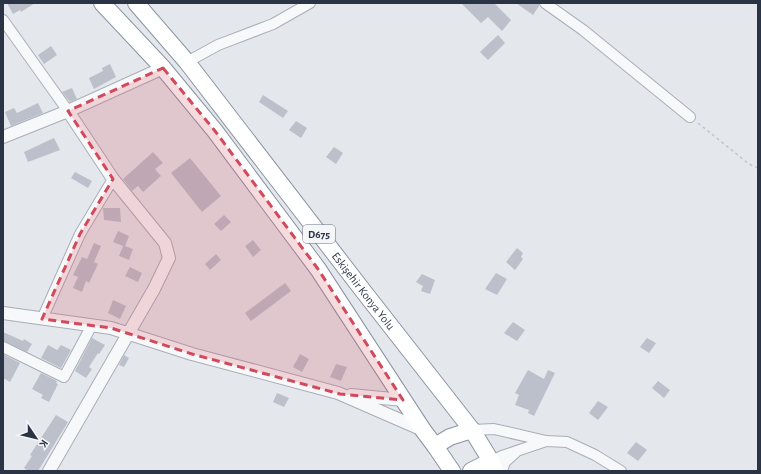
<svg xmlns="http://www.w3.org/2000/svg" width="761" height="474" viewBox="0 0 761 474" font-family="'Alegreya Sans',sans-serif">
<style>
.building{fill:#bbc0ca}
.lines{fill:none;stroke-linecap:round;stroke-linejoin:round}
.minor-casing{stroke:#a9aeb7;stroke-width:12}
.tertiary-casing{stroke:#a9aeb7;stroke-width:14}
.trunk-casing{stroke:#8b94a3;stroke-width:18}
.path{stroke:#c2c5cb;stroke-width:1.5;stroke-dasharray:3 3;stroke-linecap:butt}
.minor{stroke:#f7f8fa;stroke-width:10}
.tertiary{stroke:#f7f8fa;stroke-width:12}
.trunk{stroke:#fff;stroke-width:16}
.marked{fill:#d1495b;fill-opacity:0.2;stroke:#d1495b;stroke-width:3;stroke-dasharray:8 5;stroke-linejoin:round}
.labels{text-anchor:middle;stroke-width:3;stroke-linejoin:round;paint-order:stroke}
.shield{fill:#f4f6f9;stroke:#676e7b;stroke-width:1}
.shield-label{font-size:11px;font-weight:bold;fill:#2b3445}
.street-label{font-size:12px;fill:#2b3445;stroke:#f4f6f9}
</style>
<rect width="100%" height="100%" fill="#e4e7ec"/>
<path class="building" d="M7,3H35L21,12L20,10L13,14Z
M461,3H494L511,20L502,31L488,17L481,23Z
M516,3H539V6L533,15Z
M498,35L505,43L488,60L480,52Z
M51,46L57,55L44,64L38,55Z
M110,64L116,77L94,89L89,78L103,71L102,68Z
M72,88L77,99L70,102L62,92Z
M263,95L288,111L283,118L259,102Z
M38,103L43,113L11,126L5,112L14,108L17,113Z
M296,121L307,128L301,138L289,130Z
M54,138L60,150L28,162L24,152Z
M334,147L343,153L336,164L326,157Z
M153,152L163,163L155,169L161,176L143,192L138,186L132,191L123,179Z
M190,158L221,196L202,212L171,173Z
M75,172L92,181L88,188L71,178Z
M103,208H120L121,222L104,220Z
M224,215L231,222L221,231L214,224Z
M118,231L129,236L125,246L133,249L129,260L119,256L123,246L113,242Z
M253,240L261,250L253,257L245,246Z
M94,243L101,246L94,262L98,264L89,283L86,281L82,292L73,288L78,277L73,275L82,257L87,259Z
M517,248L523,253L521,257L523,259L515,270L506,262Z
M216,254L221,260L210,270L205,264Z
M130,267L142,273L138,282L125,276Z
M496,273L507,279L497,295L485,289Z
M422,274L435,280L430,294L421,291L423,286L416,282Z
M285,283L291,291L251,321L245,313Z
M113,300L126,306L120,319L108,313Z
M513,322L525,330L517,341L504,333Z
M3,332L23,341L24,339L32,344L27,352L3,341Z
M92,338L105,345L99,354L98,353L89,367L92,369L86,378L75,371Z
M647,338L656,343L649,353L640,347Z
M48,345L57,350L61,345L71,350L61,368L41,358Z
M3,354L20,363L10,382L3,378Z
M300,354L309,359L302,372L293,367Z
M124,355L129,358L124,367L119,365Z
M336,364L347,367L341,381L330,377Z
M528,370L544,379L548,370L555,373L534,416L528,413L529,410L515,405L519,395L515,393Z
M41,373L57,381L56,383L58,384L49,402L41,398L43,395L32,389Z
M658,381L670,390L664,398L652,388Z
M277,393L289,398L284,407L273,402Z
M598,401L608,407L598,420L589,413Z
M56,415L68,422L38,471H28L24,468L32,456L30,455Z
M636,442L647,450L638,461L627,453Z"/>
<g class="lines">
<g class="minor-casing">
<path id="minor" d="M545,3L583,30L690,117
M3,20L68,111
M187,62L218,45L273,24L310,3
M42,319L80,234L113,179
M3,347L64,377L92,325
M472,430L494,429L546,441L567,442L595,455L621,471
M491,461L502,456L546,441
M502,471L505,462L516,452"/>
</g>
<g class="tertiary-casing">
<path id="tertiary" d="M3,137L68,111L163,68
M3,313L111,328L192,354L338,393L423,430
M351,395L403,400
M49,471L154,289L169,258L165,243L113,179L68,111"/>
</g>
<g class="trunk-casing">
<g id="trunk">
<path d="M102,3L163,68L215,131L318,269L423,430L435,446L452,471"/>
<path id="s1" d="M136,3L187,62L364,292L472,430L491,461L495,471"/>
<path d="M435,446L450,437L472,430"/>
<path d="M471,471L491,461"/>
</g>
</g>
<path class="path" d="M698,123L749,164L758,168"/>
<use href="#minor" class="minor"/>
<use href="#tertiary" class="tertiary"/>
<use href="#trunk" class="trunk"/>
</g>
<path class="marked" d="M163,68L215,131L318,269L403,400L340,394L192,354L111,328L42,319L80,234L113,179L68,111Z"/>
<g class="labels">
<rect class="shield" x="303" y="225" width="32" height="18" rx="3"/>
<g class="shield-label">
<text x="319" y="238">D675</text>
</g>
<g class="street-label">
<text dy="4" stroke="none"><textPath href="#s1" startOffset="367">Eskişehir Konya Yolu</textPath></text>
</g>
</g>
<rect width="761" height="474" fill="none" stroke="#2b3445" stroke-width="8"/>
<g transform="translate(36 438) rotate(125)" stroke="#f4f6f9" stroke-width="3" paint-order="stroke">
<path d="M0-3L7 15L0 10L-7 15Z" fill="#2b3445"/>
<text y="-6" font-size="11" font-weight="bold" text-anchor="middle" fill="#2b3445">K</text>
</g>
</svg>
